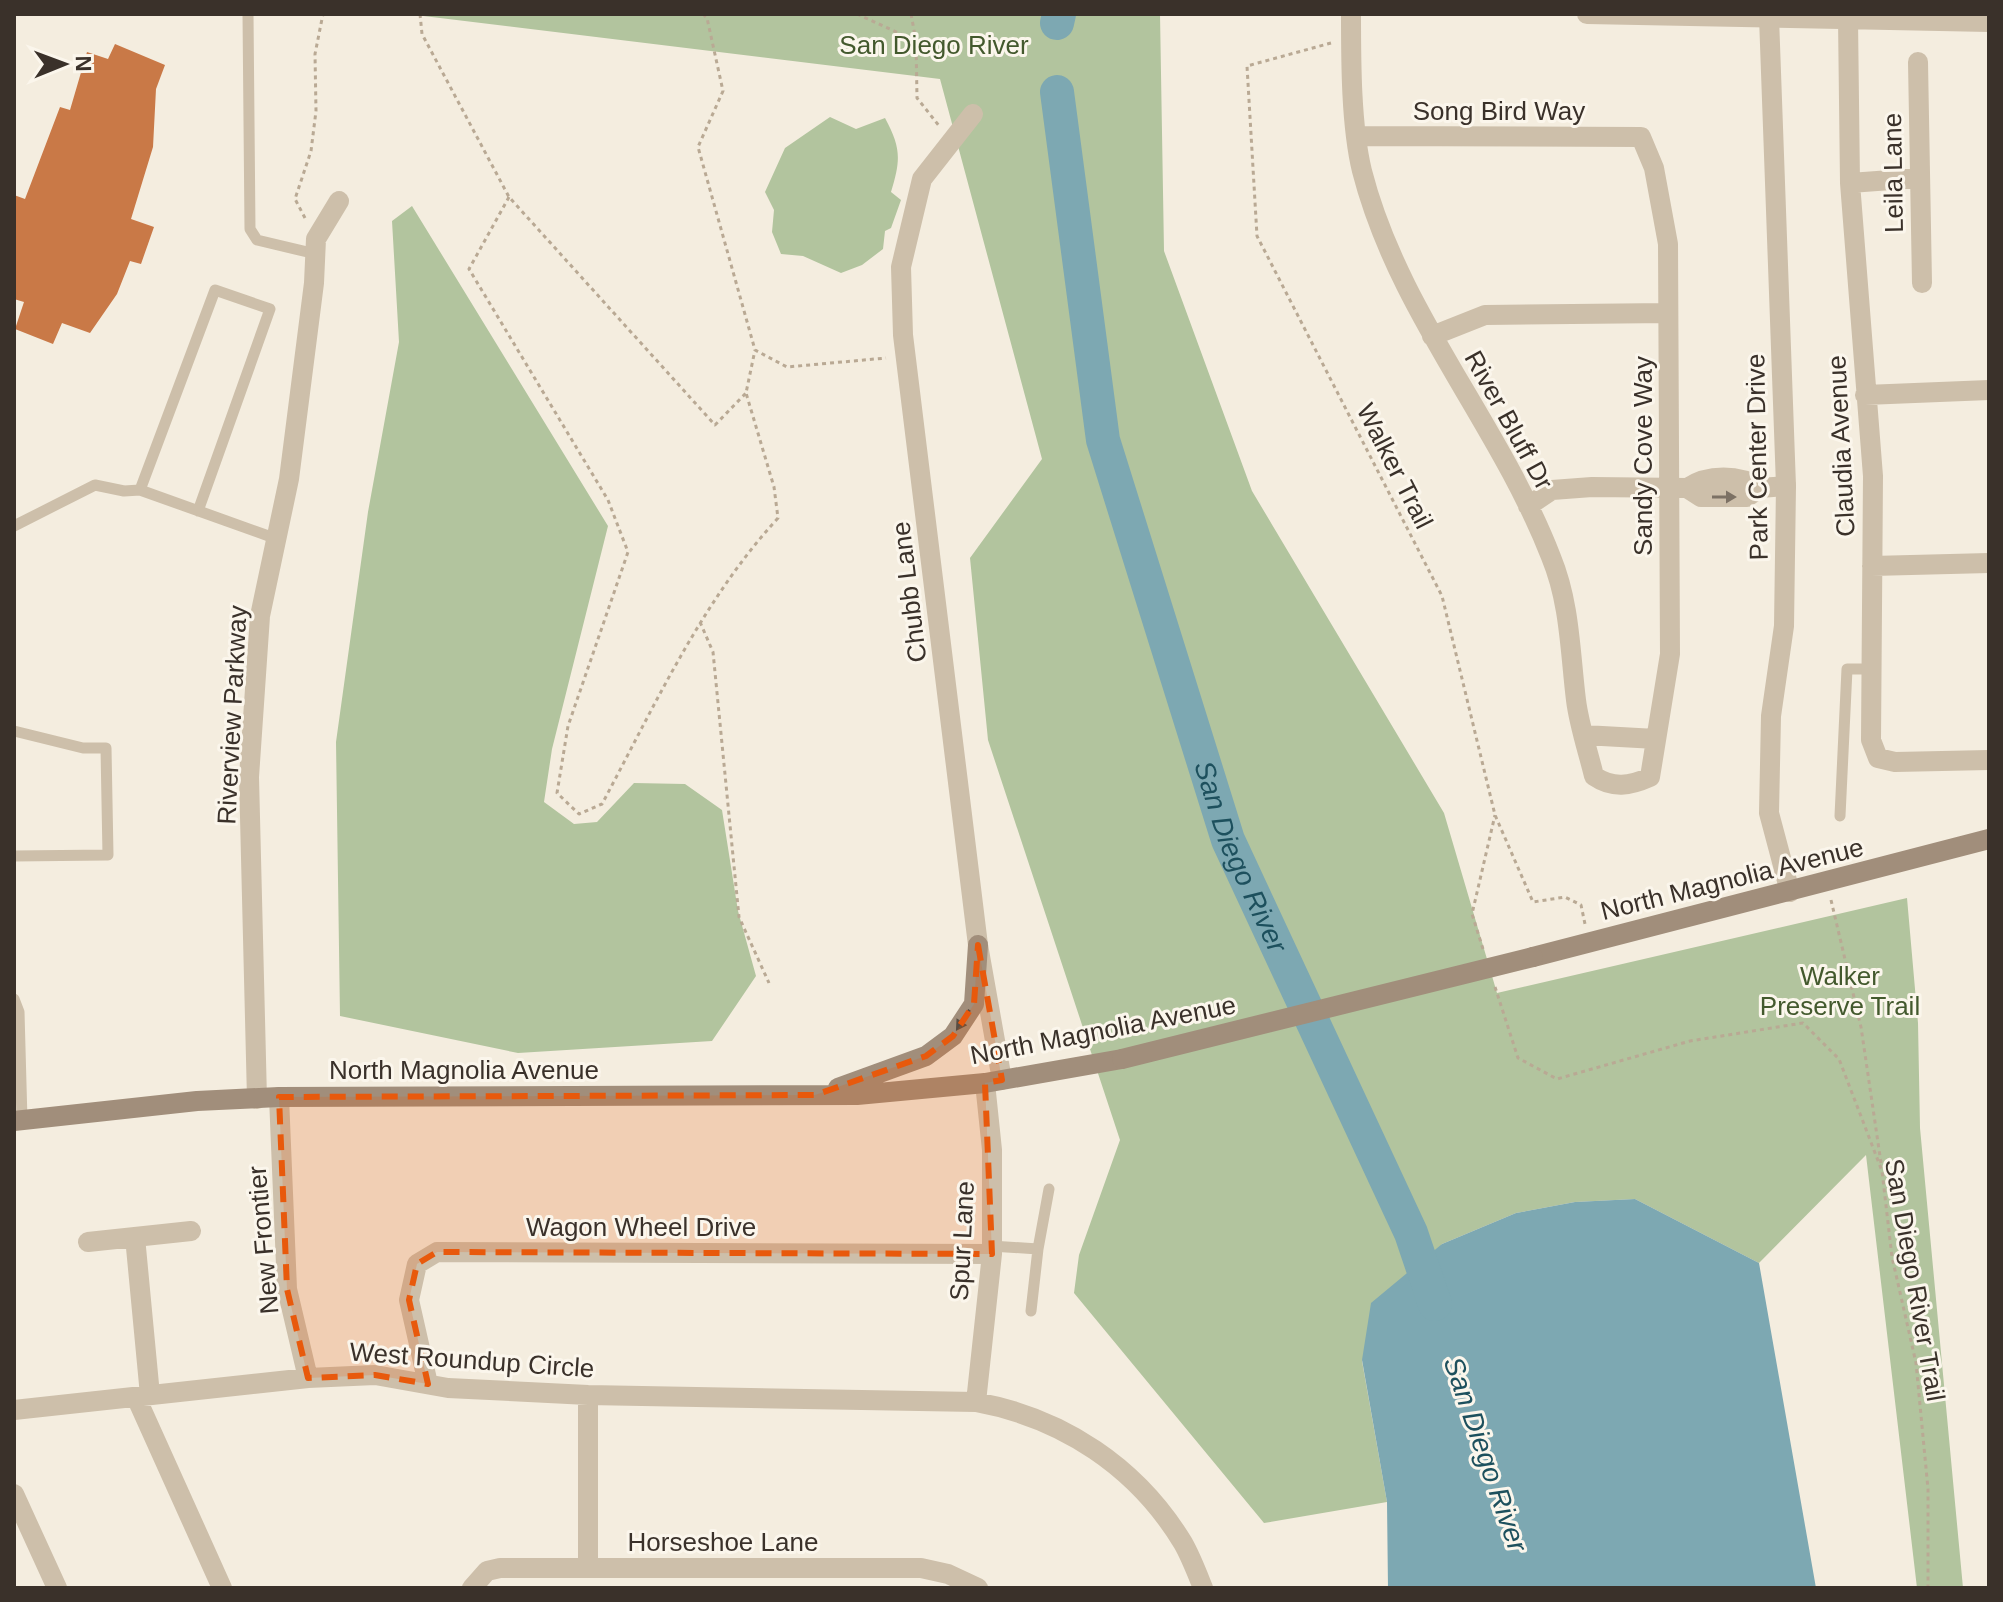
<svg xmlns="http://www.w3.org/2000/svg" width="2003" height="1602" viewBox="0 0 2003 1602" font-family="Helvetica,sans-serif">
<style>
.green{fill:#b2c49e}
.water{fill:#7da8b2}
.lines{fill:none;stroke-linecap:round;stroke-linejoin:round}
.river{stroke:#7da8b2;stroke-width:34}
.building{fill:#c97947}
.path{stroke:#b9a994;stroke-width:3;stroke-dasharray:4 4;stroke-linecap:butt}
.service{stroke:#cdbfaa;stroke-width:11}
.minor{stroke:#cdbfaa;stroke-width:20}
.tertiary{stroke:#cdbfaa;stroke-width:20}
.secondary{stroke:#a18e7b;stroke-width:20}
.secondary-bridge{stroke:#a18e7b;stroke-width:20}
.oneway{fill:#7c7164}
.oneway2{fill:#594d42}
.marked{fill:#e8590c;fill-opacity:0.2;stroke:#e8590c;stroke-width:6;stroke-dasharray:16 10;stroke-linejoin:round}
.labels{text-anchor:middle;stroke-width:6;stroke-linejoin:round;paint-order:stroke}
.park-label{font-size:26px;fill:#43592d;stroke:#fbf6ec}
.street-label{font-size:26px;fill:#3a312a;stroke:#fbf6ec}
.water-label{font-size:28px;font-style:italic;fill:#1d505d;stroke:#fbf6ec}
</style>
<rect width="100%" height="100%" fill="#f4eddf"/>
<path class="green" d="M407,14H1160L1164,251L1252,491L1444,813L1497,993L1907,898L1918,1023L1920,1128L1963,1588H1917L1866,1155L1759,1263L1635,1199L1575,1202L1516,1213L1442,1244L1362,1361L1387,1502L1264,1523L1074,1293L1079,1255L1120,1140L988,740L970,558L1042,459L940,79Z
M830,117L856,129L885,118C901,148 901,159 891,192L901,200L891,228L885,231L883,249L862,265L841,273L803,256L781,254L772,232L774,210L765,192L785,148Z
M412,206L608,526L552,749L544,802L574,824L597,822L634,783L685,784L722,810L738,911L756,976L712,1041L518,1053L340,1016L336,742L368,512L399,342L392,221Z"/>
<path class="water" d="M1635,1199L1759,1263L1816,1588H1388L1387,1502L1362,1360L1371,1303L1442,1244L1516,1213L1575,1202Z"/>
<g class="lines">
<g class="river">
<path d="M1057,23L1059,14"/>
<path id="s1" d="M1057,92L1103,440L1228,840L1411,1233L1435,1304"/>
</g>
</g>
<path class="building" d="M115,44L165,65L156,89L153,147L131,219L154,227L141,264L130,261L117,294L90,333L62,323L53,344L15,329L24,302L14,299V195L25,199L60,107L70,110L87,52L108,59Z"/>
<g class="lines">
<path class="path" d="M420,14L422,34L509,197L715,425L746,393
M703,14L707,18L723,91L698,147L755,350L787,367L886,358
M857,14L916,41L917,98L940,127
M911,14L916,41
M1331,43L1247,66L1257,236L1442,596L1495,815L1533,902L1565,897L1581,905L1585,924
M509,197L469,269L608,500L628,552L568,726L557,793L579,814L602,804C655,705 702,601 778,518L774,487L746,393L755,350
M305,218L295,199L311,151L316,111L315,54L323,14
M700,622L713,652L739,917L769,983
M1831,900L1861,1027L1881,1163
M1483,949L1472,914L1495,815
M1495,987L1518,1058L1557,1079L1690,1041L1803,1023L1839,1059L1882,1171L1892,1257L1916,1363L1928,1489V1588"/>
<path class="service" d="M248,14L250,229L257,240L316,254
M198,511L270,309L215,290L140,490L277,539
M14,526L95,485L124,491L140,490
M14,731L83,748H106L108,855L14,856
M1840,816L1847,669H1872
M14,999L19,1012L22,1120
M991,1246L1038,1249L1031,1311
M1038,1249L1049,1189"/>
<path class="minor" d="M1351,14C1351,61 1351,126 1362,171C1398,312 1499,423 1551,557C1570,603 1570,651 1576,700C1579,725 1588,751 1594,776C1613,789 1630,786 1650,777L1670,654L1668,244L1654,168L1641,137L1357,136
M1587,14L1989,22
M1848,19L1850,183L1873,476L1871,740L1878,758L1895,762L1989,760
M1918,62L1922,283
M973,114L922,179L901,267L903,335L978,945L1002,1080
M1850,183L1918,178
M1432,336L1485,315L1668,313
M1865,395L1989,390
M1687,488L1701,497H1747L1760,488L1786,486
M1687,488C1708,474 1739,474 1760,488
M1528,506L1552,490L1592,487L1687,488
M1872,566L1989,563
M1584,735L1656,739
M279,1097L287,1289L308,1378
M257,1099L249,777L260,616L289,479L314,283L316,239L339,201
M135,1237L150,1395
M88,1242L191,1231
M428,1384L409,1300L417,1264L437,1252L992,1254
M588,1395V1568
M136,1397L222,1588
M976,1402L992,1254V1150L985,1083
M14,1410L308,1378L375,1375L448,1388L588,1395L976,1402C1063,1418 1137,1467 1183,1543C1191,1557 1197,1573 1203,1588
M14,1494L57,1588
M472,1588L487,1571L500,1568H921L948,1574L978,1588"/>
<path class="tertiary" d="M1769,17L1786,486L1784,626L1771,716L1769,813L1790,892"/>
<path class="secondary" d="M1533,957L1989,839
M838,1088L926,1056L953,1036L974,1004L978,945
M14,1121L197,1101L279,1097L857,1095L985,1083L1122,1059"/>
<path class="secondary-bridge" d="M1122,1059L1533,957"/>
</g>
<defs><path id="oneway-solid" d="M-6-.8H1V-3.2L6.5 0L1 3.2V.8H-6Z" transform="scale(2)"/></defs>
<use class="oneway" href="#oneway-solid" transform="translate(1724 497)"/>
<use class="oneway2" href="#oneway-solid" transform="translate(963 1020) rotate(123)"/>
<path class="marked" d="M978,945L1002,1080L985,1083L992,1254L437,1252L417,1264L409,1300L428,1384L375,1375L308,1378L287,1289L279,1097L815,1095L926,1056L953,1036L974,1004Z"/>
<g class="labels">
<g class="park-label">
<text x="934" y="54">San Diego River</text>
<text x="1840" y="985">Walker<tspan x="1840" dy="30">Preserve Trail</tspan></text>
</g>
<g class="street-label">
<text x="1499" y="120">Song Bird Way</text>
<text transform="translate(1893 173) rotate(-91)" y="9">Leila Lane</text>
<text transform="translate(1509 420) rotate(61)" y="9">River Bluff Dr</text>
<text transform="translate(1841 446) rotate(-93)" y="9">Claudia Avenue</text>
<text transform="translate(1643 456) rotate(-90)" y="9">Sandy Cove Way</text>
<text transform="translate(1757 457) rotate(-91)" y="9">Park Center Drive</text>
<text transform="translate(1395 466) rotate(63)" y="9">Walker Trail</text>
<text transform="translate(909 592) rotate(-97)" y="9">Chubb Lane</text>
<text transform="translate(232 715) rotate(-87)" y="9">Riverview Parkway</text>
<text transform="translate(1732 879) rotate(-14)" y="9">North Magnolia Avenue</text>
<text transform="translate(1103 1030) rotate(-11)" y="9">North Magnolia Avenue</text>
<text x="464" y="1079">North Magnolia Avenue</text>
<text x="641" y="1236">Wagon Wheel Drive</text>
<text transform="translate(263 1240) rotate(-95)" y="9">New Frontier</text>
<text transform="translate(962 1241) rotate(-87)" y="9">Spur Lane</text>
<text transform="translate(1915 1280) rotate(80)" y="9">San Diego River Trail</text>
<text transform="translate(472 1360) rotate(4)" y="9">West Roundup Circle</text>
<text x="723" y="1551">Horseshoe Lane</text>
</g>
<g class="water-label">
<text dy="10" stroke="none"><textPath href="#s1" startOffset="790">San Diego River</textPath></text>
<text transform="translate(1486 1454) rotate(71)" y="10">San Diego River</text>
</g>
</g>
<rect width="2003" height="1602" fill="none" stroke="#3a312a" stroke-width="32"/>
<g transform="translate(64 64) rotate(89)" stroke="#fbf6ec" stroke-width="6" paint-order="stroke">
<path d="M0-6L14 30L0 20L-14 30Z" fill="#3a312a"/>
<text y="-12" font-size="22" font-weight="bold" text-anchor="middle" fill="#3a312a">N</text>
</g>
</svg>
